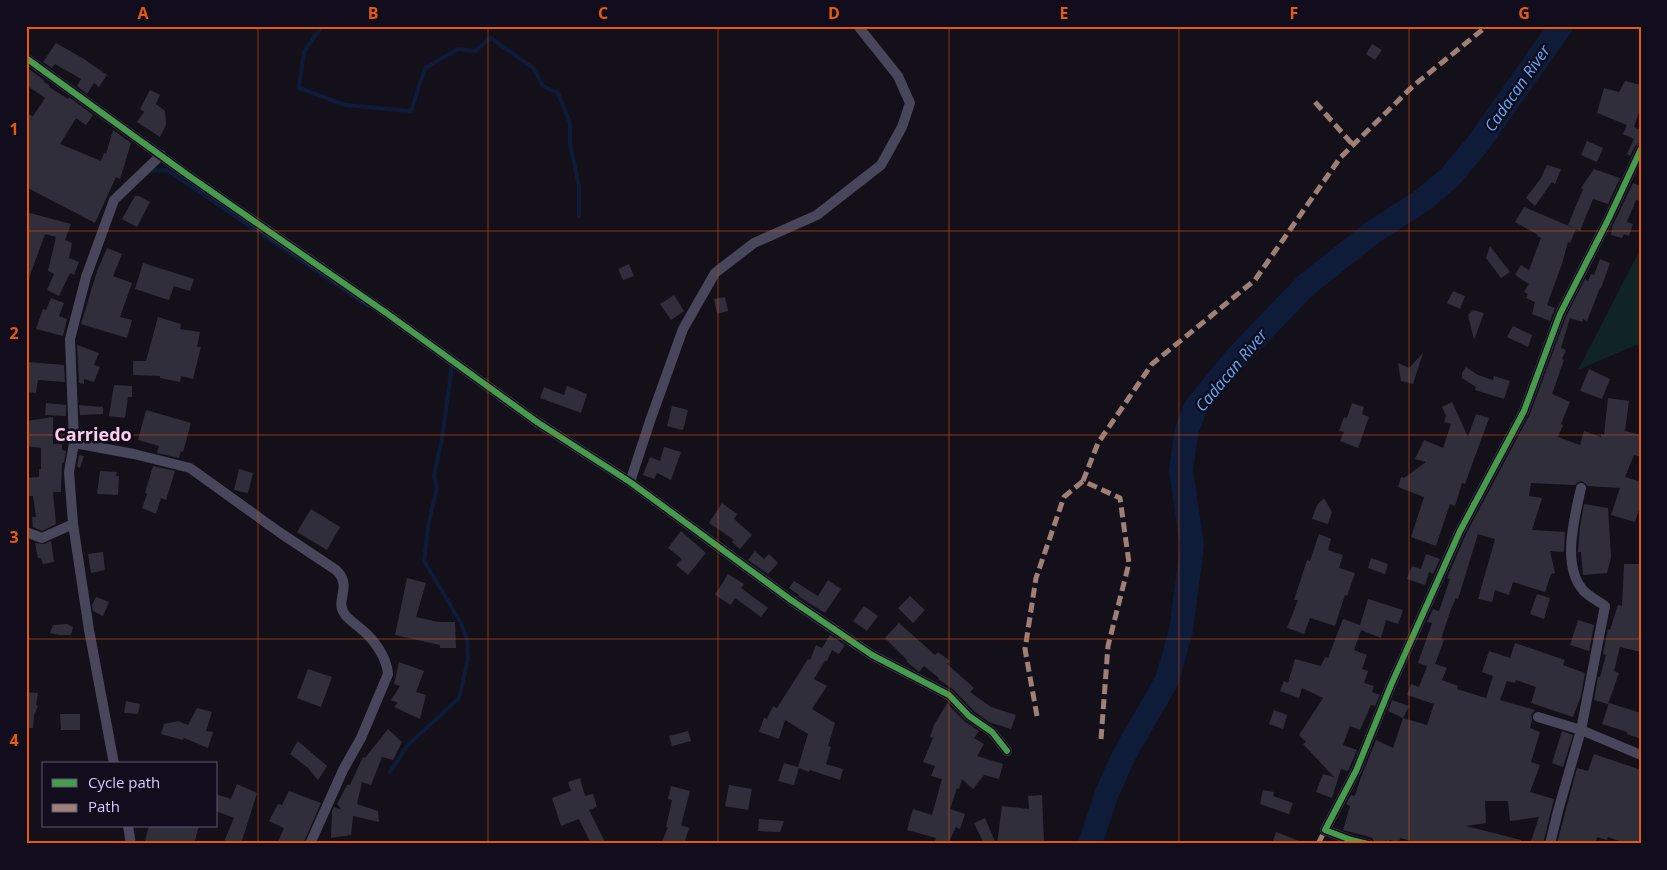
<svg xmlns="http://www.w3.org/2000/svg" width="1667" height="870" viewBox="0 0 1667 870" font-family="'Open Sans',sans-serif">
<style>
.green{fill:#102325}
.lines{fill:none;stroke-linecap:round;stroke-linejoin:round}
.stream{stroke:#0e1b39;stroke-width:4}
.river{stroke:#0e1b39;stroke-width:24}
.building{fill:#312e3c}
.street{stroke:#48465b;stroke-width:10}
.quiet{stroke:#9e8076;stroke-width:5;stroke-dasharray:10 5;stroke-linecap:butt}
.cycleway-casing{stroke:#110d1d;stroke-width:9}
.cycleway{stroke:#469c4c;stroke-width:6}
.grid{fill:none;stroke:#e8590c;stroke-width:1;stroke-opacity:0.55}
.labels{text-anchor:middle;stroke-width:5;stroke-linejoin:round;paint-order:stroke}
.water-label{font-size:16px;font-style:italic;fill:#60a8f6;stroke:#110d1d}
.quarter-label{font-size:18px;font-weight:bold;fill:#fccee9;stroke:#110d1d}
.neatline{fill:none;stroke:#e8590c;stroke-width:2}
.grid-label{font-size:16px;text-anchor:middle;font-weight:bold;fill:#e8590c}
</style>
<rect width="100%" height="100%" fill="#13101a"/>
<path class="green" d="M1641,248V347L1636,345L1578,370Z"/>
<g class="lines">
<path class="stream" d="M322,26L304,52L299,88L345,105L411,111L425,68L458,49L475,51L491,38L533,68L543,86L558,93L570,123V144L579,186V216
M147,173L149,171L167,170L368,306
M390,772L408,745L459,698L468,659L467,639L461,623L424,561L429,521L437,488L434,476L442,439L452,364L450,363"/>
<path class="river" d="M1090,844L1107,793L1124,755L1167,680L1181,631L1192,546L1181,470L1187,429L1196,407L1236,358L1305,286L1373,232L1423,200L1449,178L1477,145L1561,26"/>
</g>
<path class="building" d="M56,43L84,59L107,75L99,87L94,83L87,94L77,86L81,79L55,64L52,68L43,62Z
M1372,44L1382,50L1375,60L1366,54Z
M26,67L44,80L43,81L50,86L49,87L68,99L69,97L93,115L86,125L76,118L60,144L101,161L104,153L106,154L113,130L131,143L120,179L116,177L95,223L26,187V113L33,116L45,98L26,85Z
M1625,81L1641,85V106L1634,127L1638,129L1641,123V142L1635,146L1630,156L1627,154L1634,139L1623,134L1627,125L1597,113L1604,88L1619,92Z
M150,90L160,95L156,104L165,111L166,125L160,137L137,122L144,112L140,109Z
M1587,141L1603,148L1597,162L1581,155Z
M1547,165L1561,169L1555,184L1552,182L1535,206L1526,198L1541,178Z
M1594,169L1620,178L1608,204L1593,199L1580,231L1568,225L1583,189L1581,188Z
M1633,183L1641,186V201L1636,200L1627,222L1633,224L1629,236L1624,234L1622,238L1611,235L1612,227Z
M135,196H139L150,202L137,227L122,219Z
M1524,207L1576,229L1570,243L1568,242L1562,264L1547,305L1555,308L1550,321L1532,314L1535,302L1526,298L1528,294L1524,292L1529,284L1515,275L1521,265L1529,270L1541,238L1537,236L1538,235L1515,222Z
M26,212L71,224L65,240L72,243L69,258L79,262L74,275L70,273L59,296L47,290L54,274L48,271L56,237L45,234L28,281H26Z
M1490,246L1510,272L1501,278L1486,258Z
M107,248L122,254L113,276L132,283L120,317L132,320L127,338L81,324L97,271Z
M1600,259L1610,263L1601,288H1600L1587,321L1583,319L1582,322L1570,318L1561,348L1566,350L1562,359L1564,360L1552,394L1570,402L1561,424L1563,425L1558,437L1580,445L1584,431L1601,437V434L1604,435L1608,398L1629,401L1625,431L1641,435V457L1634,455L1625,477L1641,482V504L1635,522L1611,515L1620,488L1588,486L1582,481L1578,482L1575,485L1531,483L1529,496L1542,498L1532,530L1565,532L1564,552L1550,551L1555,573L1551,574L1545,592L1513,582L1509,595L1495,590L1492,602L1478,599L1495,539L1478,534L1458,599L1456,598L1451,609L1441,639L1444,640L1435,664L1447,668L1442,680L1458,686L1457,689L1486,698L1493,676L1482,672L1489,651L1510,658L1515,643L1565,660L1563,665L1585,673L1581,696L1573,717L1531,703L1536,687L1516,680L1515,683L1507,681L1500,700L1535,710L1531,715L1532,720L1530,728L1540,732L1531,762L1540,765L1530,792L1554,799L1543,844H1530L1539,817L1510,821L1508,801H1485L1486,823L1466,826L1521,840L1520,844H1423L1400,838L1399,843L1390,840L1389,842L1385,840L1384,844H1375L1373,839L1370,837L1343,830L1350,806L1346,804L1351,795L1355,796L1361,777L1376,740L1393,748L1403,718L1388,711L1392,700L1409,706L1403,718L1427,725L1434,704L1407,695L1411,684L1419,687L1427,666L1418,663L1432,623L1427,622L1433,609L1439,611L1450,579L1447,578L1466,534L1530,414L1566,317L1585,279L1588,281L1591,274L1594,275Z
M143,263L194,279L190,291L174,286L169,300L135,289Z
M629,264L634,276L623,280L618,269Z
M1453,291L1465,296L1460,309L1447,303Z
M674,295L684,311L671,320L660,304Z
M725,297L728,311L717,314L714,299Z
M51,298L64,303L59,316L67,319L63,336L36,329L43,309L46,310Z
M1473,310L1484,313L1474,340L1468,315Z
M158,317L181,324L180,329L200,332L197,347H201L193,379L181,376L180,382L160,378V376L133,375V361H146Z
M1513,326L1532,335L1528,347L1507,337Z
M77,345L99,353L94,365L100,367L94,382L84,379V384L79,383Z
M1423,353L1413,384L1401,381L1398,363L1409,368Z
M28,362L64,365L65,382L38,380L36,393L26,392V368Z
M1466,367L1478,375L1493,380L1494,376L1510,381L1504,399L1475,390L1476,387L1462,378V373Z
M1589,369L1610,379L1602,399L1580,391Z
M114,385L132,386V397H128L125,418L109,416Z
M567,386L587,394L581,413L540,398L544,387L564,395Z
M1452,402L1468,437L1476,414L1489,418L1465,484L1462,483L1455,506L1450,504L1436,546L1411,537L1424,497L1398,487L1401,477L1404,478L1426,462L1415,459L1424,440L1443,448L1451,424L1444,422L1446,416L1442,407Z
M46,403L66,405V416L45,415Z
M1352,403L1364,407L1362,414L1369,417L1358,448L1340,441L1344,432L1339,431L1344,417L1347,418Z
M79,405L103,407V414L80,415Z
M672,406L688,410L683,430L667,426Z
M146,410L191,423L183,452L181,451L179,458L157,453L159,446L138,440Z
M53,417V444H62V450L66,451L64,463L62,462L61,492H53L56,524L42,531L33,527L32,517H36L33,496H26V478L39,477V469H41V448L26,446V421Z
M664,447L681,452L671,480L657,473L654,479L643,475L650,457L660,461Z
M79,455L84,456L80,468L77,467Z
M153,466L175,471L166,500L161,498L156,514L142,508L147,494L145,493Z
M239,469L253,473L248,493L234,490Z
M100,471L117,472L116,476H119L118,495L97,494Z
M1324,498L1332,512L1328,524L1312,519L1317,505Z
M722,503L737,514L734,519L752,535L740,549L732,542L734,540L709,523Z
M1584,504L1608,508L1611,557L1607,573L1583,575L1581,552H1578L1580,527Z
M311,509L340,527L327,550L297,532Z
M681,531L706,553L688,575L676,565L682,559L668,548Z
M1319,534L1331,539L1328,550L1343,555L1339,568L1355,573L1347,596L1345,595L1335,626L1310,618L1304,634L1287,628L1298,600H1294L1307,560L1310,561Z
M51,541L54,562L43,564L41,558H38L35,543L44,544Z
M755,551L764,559L769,554L778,563L768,574L748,560Z
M103,552L105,570L91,573L88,554Z
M1426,554L1440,559L1433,574L1429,572L1425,585L1407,579L1412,566L1421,569Z
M1371,558L1388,564L1385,574L1368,568Z
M1624,564H1641V652L1620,647L1614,671L1619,673L1608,704L1594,700L1598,677H1600L1606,655L1603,654L1608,629L1610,630L1618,605L1622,606Z
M728,574L744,584L741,588L768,608L761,617L735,598L731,605L715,595Z
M407,578L426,583L416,617L438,622H455L456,648H440V645L395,635Z
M828,580L841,589L825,613L798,596L799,595L789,588L794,581L818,596Z
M1537,594L1550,598L1544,619L1530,614Z
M910,596L925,610L913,623L898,608Z
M96,597L109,602L103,616L93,611L92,605Z
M1368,599L1403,610L1398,624L1386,620L1381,638L1361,630L1354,650L1367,655L1362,669L1368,671L1364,683L1374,686L1372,692L1380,695L1375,706L1371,705L1360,730L1350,726L1343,745L1357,750L1348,771L1341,769L1332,798L1316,792L1323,774L1334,777L1303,744L1306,742L1299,735L1323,698L1302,688L1299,698L1280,691L1284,681L1288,683L1295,659L1321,666L1325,657L1328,658L1343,619L1360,625Z
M864,606L878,616L867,631L853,621Z
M1578,620L1594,625L1589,651L1570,645Z
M899,623L935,655L938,652L950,661L947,664L974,688L970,692L991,707L1016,715L1011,729L989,722L974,711L954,690L938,679L939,678L924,666L919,672L906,661L907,660L885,638Z
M67,624L73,627L71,635H59L50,633L53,625Z
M830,635L845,645L839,654L832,650L827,661H825L814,679L827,686L812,709L835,723L828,746L831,747L826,764L843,769L840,780L810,770L809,772L799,768L794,785L778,781L784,763L798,767L808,734L785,720L779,739L759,732L764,718L767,719L773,706L777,708L808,659L810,660L816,645L822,648Z
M399,662L424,671L416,692L426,695L420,719L394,707L398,703L391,700L400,686L394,684Z
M308,669L332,677L321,707L297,698Z
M26,692L38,693L36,705L38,706L34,715L33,728H26Z
M126,701L140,704L138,714L124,713Z
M947,703L964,721L979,731L974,738L984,744L977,756L1003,764L999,779L984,775L973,789L962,779L959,789L957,788L950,809L965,814L960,829L956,827L948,844H934L936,838L907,830L913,809L932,815L942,779L931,776L935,766L923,762L933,738L930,737L934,725Z
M1609,703L1641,713V739L1627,734V732L1602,724Z
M197,708L212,712L206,731L213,732L208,748L184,738L183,740L161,734L164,724L178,721L188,725Z
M1274,710L1287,715L1283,729L1269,724Z
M60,714H80V730H61Z
M388,729L402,742L393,760L382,757L371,785L362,782L357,804L378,811L379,822L353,816L351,835L331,838L332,811L334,807L342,810L337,804L347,785H350L363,757L365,758Z
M688,731L691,741L672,746L669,736Z
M1562,731L1573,735L1563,767L1552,763Z
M298,741L327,766L318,780L308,768L290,754Z
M1594,754L1641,770V844H1628L1608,837L1607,840L1597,837L1595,844L1557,843L1577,768L1588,771Z
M580,778L585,796L593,794L597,807L589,810L606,844H591L579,819L561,826L552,798L571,791L568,782Z
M237,784L257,793L241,844H223L234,818L216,811V794L231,799Z
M729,785L752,789L748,810L725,806Z
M671,786L690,791L681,825L689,828L684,844H661L668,827H666L672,800L668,799Z
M1263,790L1274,792L1273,796L1293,803L1289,814L1260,804Z
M289,791L321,803L303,844H277L284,828L269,821L278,804L282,805Z
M1042,795L1044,842L997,844L1002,806L1029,809L1028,796Z
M985,818L996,844H984L974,823Z
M759,819L784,821L780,832L758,831Z
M149,826H199L194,844H144Z
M1276,832L1305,843V844H1272Z"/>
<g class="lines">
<path class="street" d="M26,58L189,176L385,312L537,422L630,482L791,600L872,655L949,695L969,716L992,732L1007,751
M74,443L134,454L190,468L279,532L336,570C353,586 335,600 344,613C347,619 356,624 361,629C374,639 387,658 388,674L361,738L343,770L310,844
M630,482L650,421L683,329L715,273L754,243L817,215L881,165L902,127L910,103L898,76L858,26
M26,532L42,538L73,524
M1538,717L1581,730L1641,755
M114,764L89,630L73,524L69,472L74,443L70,339L86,277L114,200L161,155
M128,826L131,844
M1368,844L1351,840L1325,830L1356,771L1391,685L1460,531L1524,411L1560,314L1608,220L1641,149
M1550,844L1558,811L1581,730L1605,606C1598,601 1588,596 1583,590C1561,565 1575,516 1581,488"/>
<path class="quiet" d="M1315,102L1353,145
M1037,716L1025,649L1036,578L1064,497L1083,481
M1101,739L1108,646L1129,563L1120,498L1083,481L1098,443L1152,364L1255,280L1340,158L1413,86L1487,26
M1318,844L1325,830"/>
<g class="cycleway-casing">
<path id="cycleway" d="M26,58L189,176L385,312L537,422L630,482L791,600L872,655L949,695L969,716L992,732L1007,751
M1368,844L1351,840L1325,830L1356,771L1391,685L1460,531L1524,411L1560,314L1608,220L1641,149"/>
</g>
<use href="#cycleway" class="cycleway"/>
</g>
<path class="grid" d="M258,26V844M488,26V844M718,26V844M949,26V844M1179,26V844M1409,26V844M26,231H1641M26,435H1641M26,639H1641"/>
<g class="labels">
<g class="water-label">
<text transform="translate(1517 88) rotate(-55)" y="6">Cadacan River</text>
<text transform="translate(1231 370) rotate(-50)" y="6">Cadacan River</text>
</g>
<g class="quarter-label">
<text x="93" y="441">Carriedo</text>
</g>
</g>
<rect width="1667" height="870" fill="none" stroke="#110d1d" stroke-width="55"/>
<rect x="42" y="762" width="175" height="65" fill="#110d1d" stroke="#5f5976"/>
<rect x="52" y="779" width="25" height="8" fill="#469c4c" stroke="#5f5976"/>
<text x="88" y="788" font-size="15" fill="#d4ccfc">Cycle path</text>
<rect x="52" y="804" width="25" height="8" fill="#9e8076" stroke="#5f5976"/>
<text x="88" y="812" font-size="15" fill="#d4ccfc">Path</text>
<rect x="28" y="28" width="1612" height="814" class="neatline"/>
<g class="grid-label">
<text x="143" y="19">A</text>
<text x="373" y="19">B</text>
<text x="603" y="19">C</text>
<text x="834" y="19">D</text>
<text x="1064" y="19">E</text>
<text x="1294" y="19">F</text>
<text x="1524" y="19">G</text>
<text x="14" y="135">1</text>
<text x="14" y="339">2</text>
<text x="14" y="543">3</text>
<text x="14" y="746">4</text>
</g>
</svg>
